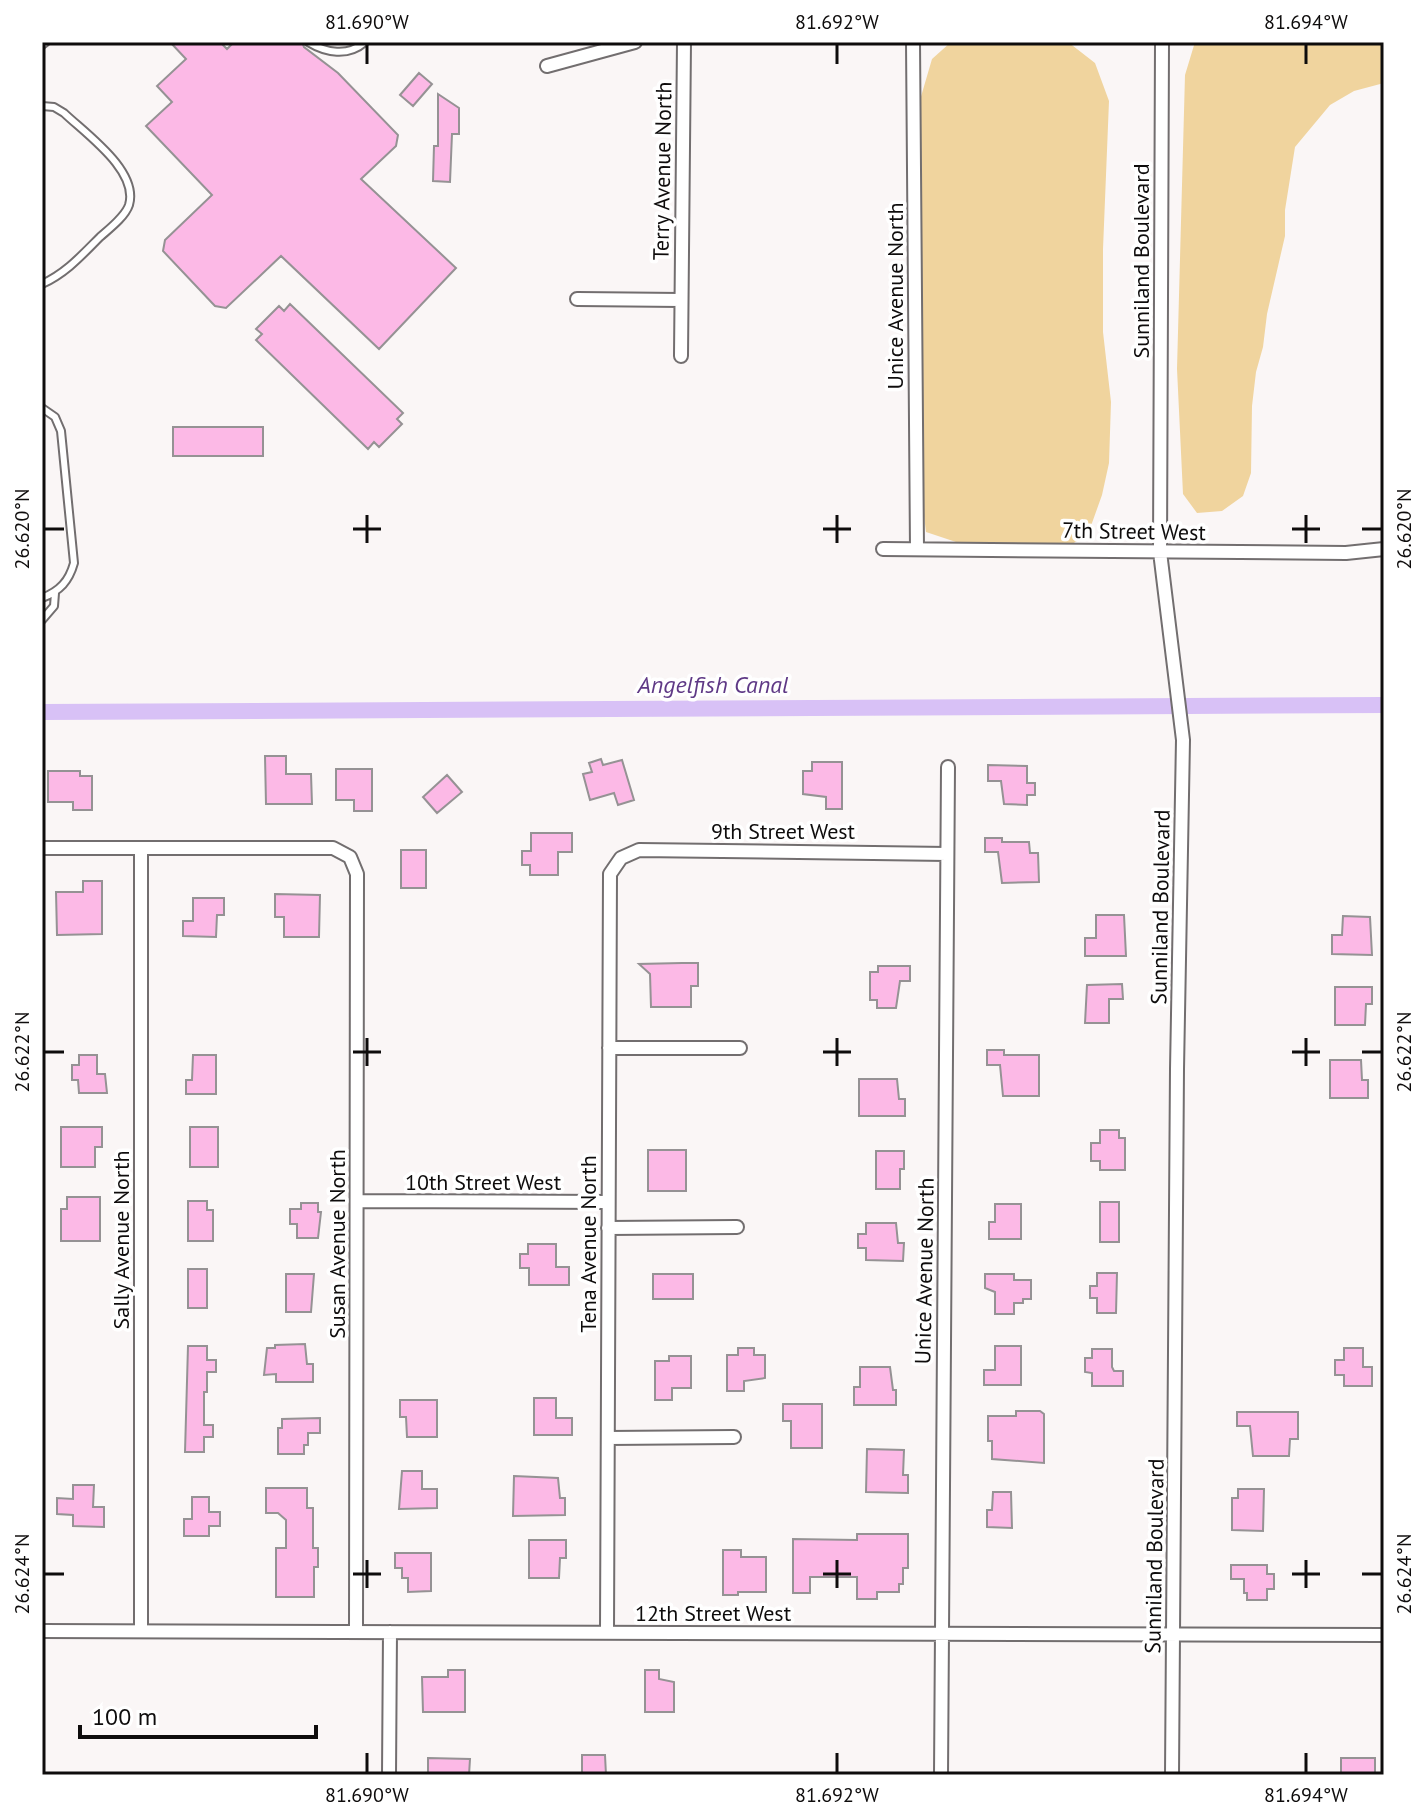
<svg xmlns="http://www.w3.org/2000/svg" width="1426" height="1817" viewBox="0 0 1426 1817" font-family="'PT Sans',sans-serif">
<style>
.green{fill:#f0d49e}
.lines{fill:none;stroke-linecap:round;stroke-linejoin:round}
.canal{stroke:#d8c1f6;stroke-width:16}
.building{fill:#fcb9e6;stroke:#959294;stroke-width:2}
.lane-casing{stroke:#726e6f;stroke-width:10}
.street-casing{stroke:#726e6f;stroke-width:16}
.lane{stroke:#fff;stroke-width:6}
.street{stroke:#fff;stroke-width:12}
.ticks{fill:none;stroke:#0e0c0c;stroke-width:3}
.labels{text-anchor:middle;stroke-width:7;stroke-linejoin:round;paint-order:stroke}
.street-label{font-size:22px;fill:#0e0c0c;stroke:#fff}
.water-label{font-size:24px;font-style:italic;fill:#5f3986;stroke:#fff}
.neatline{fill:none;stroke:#0e0c0c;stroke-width:3}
.ticks-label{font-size:20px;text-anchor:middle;fill:#0e0c0c}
</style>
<rect width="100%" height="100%" fill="#faf6f6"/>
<path class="green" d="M951,42H1068L1095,63L1109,101L1103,249V332L1111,402L1109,463L1102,495L1092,523L1082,538L1067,547L977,549L926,532L922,500L920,100L932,59Z
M1195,42H1384V83L1354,91L1330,105L1295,147L1285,210V236L1267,314L1263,347L1256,372L1252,406L1251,473L1243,496L1222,511L1197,513L1183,494L1177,369L1185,75Z"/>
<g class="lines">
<path class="canal" d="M42,712L1384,705"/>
</g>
<path class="building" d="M170,42H220L227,49L234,42H302L304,47L338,73L398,135L396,146L361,179L456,268L379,349L281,256L226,308L215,306L163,251L165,240L212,195L146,126L172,102L157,86L186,59Z
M419,73L432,84L413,106L400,95Z
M438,94L459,108V134H452L450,182L433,181L434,146H438Z
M290,304L403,413L397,419L402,424L379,447L374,442L368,449L256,340L262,334L256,329L279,306L284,311Z
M173,427H263V456H173Z
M265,756H286V774H311L312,804H266Z
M601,759L603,765L622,760L634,800L618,805L614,793L590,800L583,774L592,772L589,763Z
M812,762H842V809H826V797L803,794V771H812Z
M988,765L1027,766V783H1035V795H1027V805L1004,804L1001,781H988Z
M336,769H372V811H354V800H336Z
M48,771H80V776H92V810H73V802H48Z
M447,775L462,792L437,813L423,797Z
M531,833H572V852H558V875H530V865H522V851H531Z
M985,838H1002V842H1029L1030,853H1038L1039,882L1002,883L998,852H985Z
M401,850H426V888H401Z
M83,881H102V934L57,935L56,892H83Z
M275,894L320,895L319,937H284V917H275Z
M193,898H224V915H217L216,937L183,936V921H193Z
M1096,915H1124L1126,956H1085V938H1096Z
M1343,916L1370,917L1372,955L1332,954V935H1342Z
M682,963H698V986H691V1007H651L650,974L639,964Z
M878,966H910V981H900L896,1008H877V1000H870V972H878Z
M1122,984L1123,999H1109V1023H1085L1087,985Z
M1335,987H1372V1004H1366L1365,1025H1335Z
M987,1050H1004V1055H1039V1096H1003L1000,1065H987Z
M79,1055H97V1074H105L107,1093H79L78,1080H72V1065H79Z
M193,1055H216V1094H186V1080H192Z
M1330,1060H1361L1362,1080H1368V1098H1330Z
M859,1079H897L899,1099H905V1116H859Z
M61,1127H102V1147H95V1167H61Z
M190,1127H218V1167H190Z
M1100,1130H1119V1138H1125V1170H1100V1161H1091V1143H1100Z
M648,1150H686V1191H648Z
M876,1151H904V1169H900V1189H876Z
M67,1197H100V1241H61V1209H67Z
M188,1201H207V1210H213V1241H188Z
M1100,1202H1119V1242H1100Z
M301,1203H318V1212H321L318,1238H297V1224H290V1209H301Z
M995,1204H1021V1239H989V1222H995Z
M866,1223H896L898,1243H904L903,1261L866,1260V1248H858V1234H866Z
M528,1244H556V1267H569V1285H529V1268H520V1254H528Z
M188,1269H207V1308H188Z
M1097,1273H1117L1116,1313H1097V1298H1090V1286H1097Z
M286,1274H314L311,1312H286Z
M653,1274H693V1299H653Z
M985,1274H1014V1280H1031V1299H1023V1303H1014V1314H995V1292L985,1288Z
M305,1344L307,1364H313V1382H276V1374L264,1375L267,1348H275V1345Z
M188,1346H207V1360H216V1372H207V1392H204V1425H213V1437H204V1452H185Z
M995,1346H1021V1385H984V1370H995Z
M738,1348H754V1355H765V1378L744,1381V1391H727V1355H738Z
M1344,1348H1363V1367H1372V1386H1344V1375H1335V1360H1344Z
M1092,1349H1112V1367L1114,1371H1123V1386H1092V1373L1085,1372V1358H1092Z
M669,1356H691V1388H672V1400H655V1361H669Z
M860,1367H890L893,1390H896V1405H854V1387H860Z
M534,1398H556V1418H572V1435H534Z
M400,1400H437V1437H407L406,1417H400Z
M783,1404H822V1448H791V1421H783Z
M1016,1411H1040L1044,1414V1463L992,1459V1441H988V1416H1016Z
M1237,1412H1298V1439H1290L1289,1456H1253L1250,1426H1237Z
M320,1418V1433H308V1445H304V1454H278V1428H282V1419Z
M867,1449L904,1450L903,1475H908V1493L866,1492Z
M402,1471H422V1489H437V1508L399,1509Z
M514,1476L558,1478L560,1498H565V1515L513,1516Z
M73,1485H94L93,1507H104V1527L73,1526V1515L57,1514V1498L73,1499Z
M266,1488H307V1508H313V1548H318V1567H314V1597H276V1548H286V1520L278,1513H266Z
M1238,1489H1264L1263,1531L1232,1530V1498H1238Z
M993,1492H1011L1012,1528L987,1527V1510H992Z
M192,1497H209V1512H220V1526H209V1536H184V1519H192Z
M857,1534H908V1568H903V1584H899V1592H877V1599H857V1577H810V1593H793V1539L857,1540Z
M529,1540H566V1558H560L559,1578H529Z
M723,1550H741V1557H766V1592H738V1595H723Z
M395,1553H431V1591L408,1592V1578H402V1568H395Z
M1231,1565H1267V1574H1274V1589H1267V1600H1247V1593H1244V1579H1231Z
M448,1670H465V1712H423L422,1677H448Z
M645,1670H659V1679L674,1682V1712H645Z
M582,1755H605L606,1775H582Z
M428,1758L470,1759L469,1775H428Z
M1341,1758H1375V1775H1341Z"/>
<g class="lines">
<g class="lane-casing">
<path id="lane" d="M308,42C326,53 348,57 365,42
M42,45L46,42
M42,106L54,107L64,113C86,134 139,171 129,205C125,217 109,229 100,237C81,256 66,273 42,284
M42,408L55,417L61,431L74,563C69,581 60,591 42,598
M42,620L54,606L55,593"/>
</g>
<g class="street-casing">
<path id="street" d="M913,42L917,549
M1162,42L1160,552L1183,740L1177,1069L1172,1775
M547,66L635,42
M577,299L681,300
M681,356L684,42
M883,549L1346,553L1384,549
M42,848H333L350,857L357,874L356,1632
M609,1048H740
M358,1201L608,1202
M608,1228L737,1227
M608,1438L734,1437
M42,1631L1384,1635
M141,1631V848
M607,1632L610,874L621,858L639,850L947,854
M389,1775L390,1632
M941,1775L948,767"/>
</g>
<use href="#lane" class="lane"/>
<use href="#street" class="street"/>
</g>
<path class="ticks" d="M367,44V64M837,44V64M1306,44V64M367,515V543M837,515V543M1306,515V543M44,529H64M353,529H381M823,529H851M1292,529H1320M1362,529H1382M367,1038V1066M837,1038V1066M1306,1038V1066M44,1052H64M353,1052H381M823,1052H851M1292,1052H1320M1362,1052H1382M367,1560V1588M837,1560V1588M1306,1560V1588M44,1574H64M353,1574H381M823,1574H851M1292,1574H1320M1362,1574H1382M367,1753V1773M837,1753V1773M1306,1753V1773"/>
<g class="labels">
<g class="street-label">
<text transform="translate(662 171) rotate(-89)" y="8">Terry Avenue North</text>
<text transform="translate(1141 261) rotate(-90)" y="8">Sunniland Boulevard</text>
<text transform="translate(895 296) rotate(-90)" y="8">Unice Avenue North</text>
<text transform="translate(1134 531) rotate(1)" y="8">7th Street West</text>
<text x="783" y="839">9th Street West</text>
<text transform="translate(1160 907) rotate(-89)" y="8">Sunniland Boulevard</text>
<text x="483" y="1190">10th Street West</text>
<text transform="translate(121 1240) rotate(-90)" y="8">Sally Avenue North</text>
<text transform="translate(337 1244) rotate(-90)" y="8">Susan Avenue North</text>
<text transform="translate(588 1244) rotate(-90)" y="8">Tena Avenue North</text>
<text transform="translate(924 1271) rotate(-89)" y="8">Unice Avenue North</text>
<text transform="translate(1154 1556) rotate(-89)" y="8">Sunniland Boulevard</text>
<text x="713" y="1621">12th Street West</text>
</g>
<g class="water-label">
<text x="713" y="693">Angelfish Canal</text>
</g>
</g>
<rect width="1426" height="1817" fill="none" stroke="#ffffff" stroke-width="88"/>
<path d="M80 1725v12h236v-12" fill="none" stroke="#0e0c0c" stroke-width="4"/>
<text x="92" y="1725" font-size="24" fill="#0e0c0c" stroke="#ffffff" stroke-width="6" paint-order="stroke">100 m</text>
<rect x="44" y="44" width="1338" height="1729" class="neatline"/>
<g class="ticks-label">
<text x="367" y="29">81.690°W</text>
<text x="837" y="29">81.692°W</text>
<text x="1306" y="29">81.694°W</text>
<text transform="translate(1404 529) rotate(-90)" y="7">26.620°N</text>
<text transform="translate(22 529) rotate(-90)" y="7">26.620°N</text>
<text transform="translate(1404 1052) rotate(-90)" y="7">26.622°N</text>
<text transform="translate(22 1052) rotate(-90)" y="7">26.622°N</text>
<text transform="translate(1404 1574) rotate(-90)" y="7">26.624°N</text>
<text transform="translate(22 1574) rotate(-90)" y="7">26.624°N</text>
<text x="367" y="1802">81.690°W</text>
<text x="837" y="1802">81.692°W</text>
<text x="1306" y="1802">81.694°W</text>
</g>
</svg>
